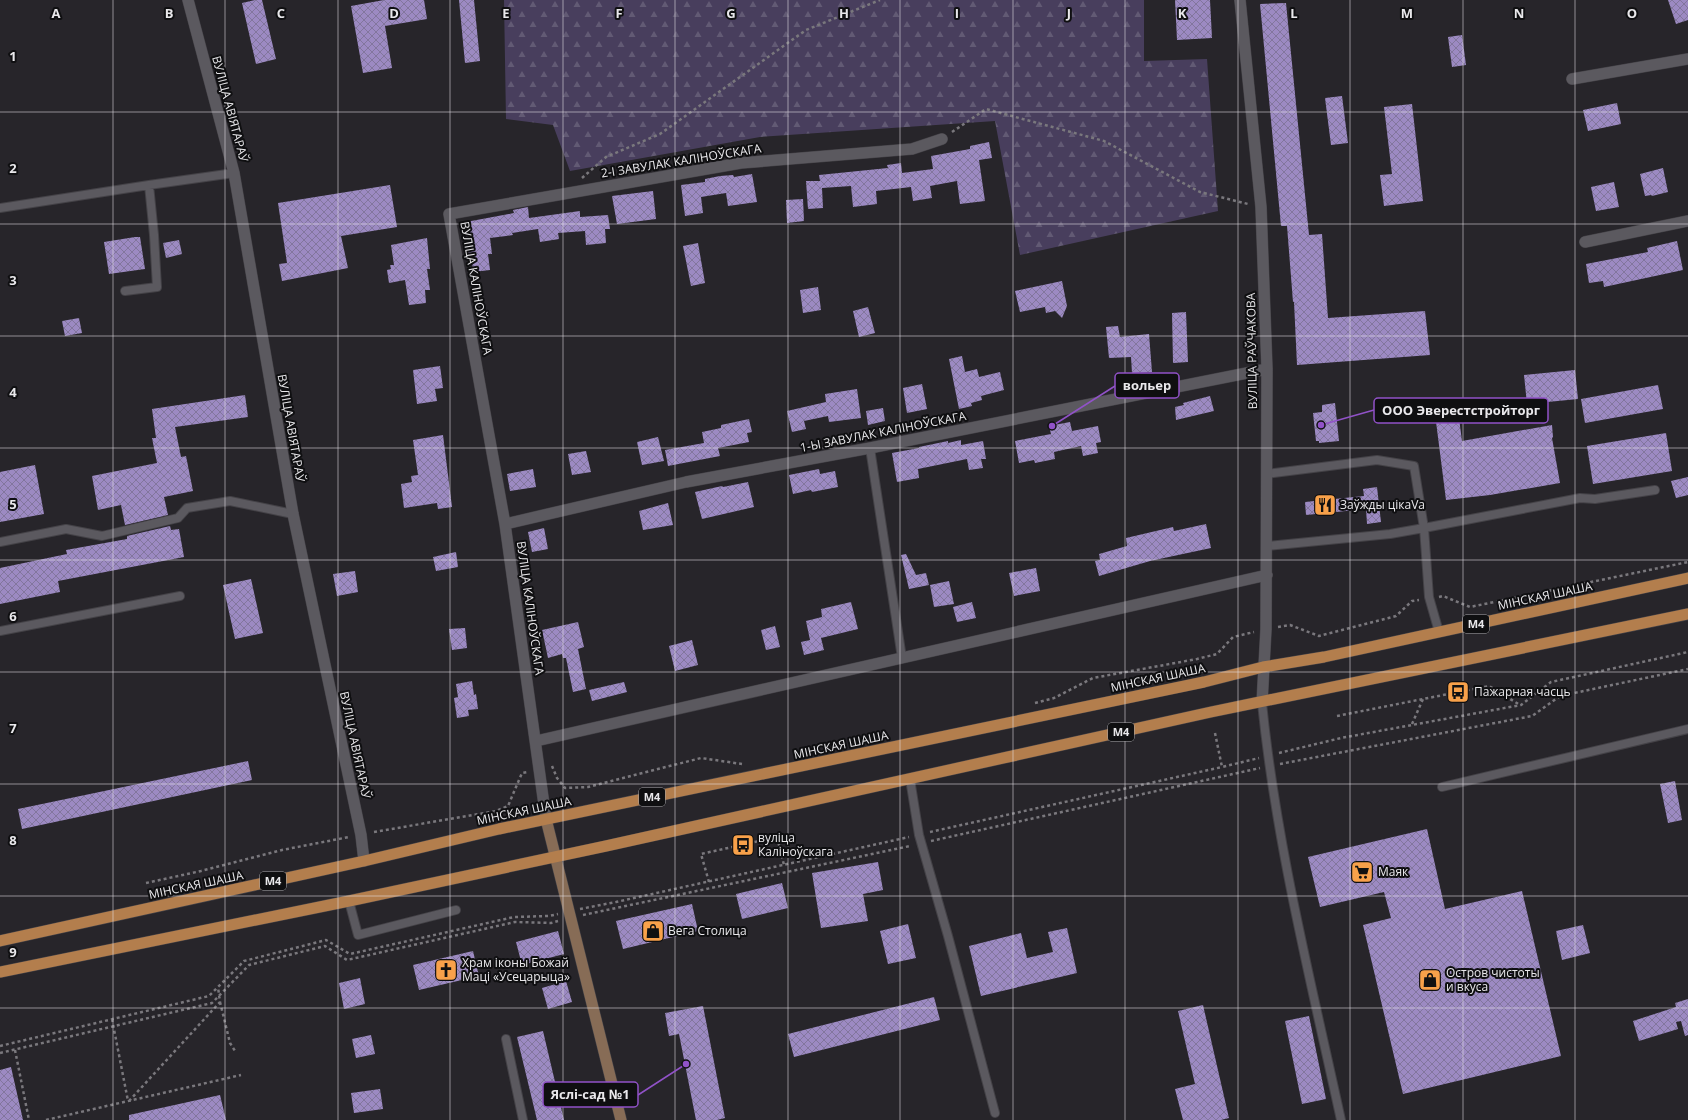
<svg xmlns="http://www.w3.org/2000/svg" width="1688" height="1120" viewBox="0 0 1688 1120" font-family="'Open Sans',sans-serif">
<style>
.forest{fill:url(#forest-firs)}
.building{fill:url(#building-cross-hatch)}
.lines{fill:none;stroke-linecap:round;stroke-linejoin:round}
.service-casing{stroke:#444247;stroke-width:10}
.minor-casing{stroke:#444247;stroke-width:12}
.secondary-casing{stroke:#444247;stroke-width:12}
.primary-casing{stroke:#444247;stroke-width:12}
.path{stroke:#7a787d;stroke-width:2.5;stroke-dasharray:3 3;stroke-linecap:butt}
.service{stroke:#5b595f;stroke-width:8}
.minor{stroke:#5b595f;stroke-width:11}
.secondary{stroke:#876c56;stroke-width:11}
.primary{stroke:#b37e4d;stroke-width:11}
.grid{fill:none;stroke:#e9e8eb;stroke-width:1;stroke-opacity:0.55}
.labels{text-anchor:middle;stroke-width:4;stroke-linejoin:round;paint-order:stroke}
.shield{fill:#0f0f11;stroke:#a8a7aa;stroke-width:1}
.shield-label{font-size:11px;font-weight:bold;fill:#e9e8eb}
.street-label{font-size:12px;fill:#e9e8eb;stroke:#0f0f11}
.poi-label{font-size:12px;fill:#e9e8eb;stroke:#0f0f11;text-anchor:start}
.grid-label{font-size:13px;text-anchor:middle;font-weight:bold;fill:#e9e8eb;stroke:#0f0f11;stroke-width:4;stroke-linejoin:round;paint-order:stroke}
.leader{fill:none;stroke:#9152c8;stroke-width:1.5}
.callout-dot{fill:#9152c8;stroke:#0f0f11;stroke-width:1.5}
.callout{fill:#0f0f11;stroke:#9152c8;stroke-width:1.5}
.callout-label{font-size:13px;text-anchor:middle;font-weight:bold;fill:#e9e8eb}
</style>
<defs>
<pattern id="forest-firs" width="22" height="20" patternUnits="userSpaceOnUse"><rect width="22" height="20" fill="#483e5d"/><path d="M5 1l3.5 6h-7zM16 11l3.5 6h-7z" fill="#625a74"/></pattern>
<pattern id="building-cross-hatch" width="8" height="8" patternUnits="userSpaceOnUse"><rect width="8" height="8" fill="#9c8ac2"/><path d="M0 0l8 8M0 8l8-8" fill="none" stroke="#82769d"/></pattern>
</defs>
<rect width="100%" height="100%" fill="#27252a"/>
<path class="forest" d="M504,0H1144V61L1207,59L1218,211L1020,255L995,121L760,137L570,171L553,125L506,119Z"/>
<path class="building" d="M255,0H262L276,59L256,64L242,3Z
M384,0H424L427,19L385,26L392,68L363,73L351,6Z
M459,0H474L480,61L465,63Z
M1175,0H1210L1212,38L1177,40Z
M1668,0H1688V20L1676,24Z
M1286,3L1309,235L1322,234L1328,318L1425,311L1430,355L1297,365L1294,302H1293L1287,226H1281L1260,4Z
M1462,35L1466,65L1452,67L1448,37Z
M1342,96L1348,143L1331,145L1325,98Z
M1617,103L1621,124L1588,131L1583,110Z
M1412,104L1423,201L1384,206L1380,175L1392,174L1384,107Z
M989,142L992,158L979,160L985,201L960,204L957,181L930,186L932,198L913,201L911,187L876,191L877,204L853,207L851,186L822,188L823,208L808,209L806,181H820L819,175L888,168L887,165L901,163L902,173L933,169L931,156L970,149V146Z
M1663,168L1668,192L1652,196L1651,195L1645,196L1640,174Z
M752,174L757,202L728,206L726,193L701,197L703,213L685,216L681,185L705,182V179L720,176L733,175L734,177Z
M1614,182L1619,207L1596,211L1591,187Z
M390,185L397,227L341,236L348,268L282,281L279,264L287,263L278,203Z
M653,191L656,219L617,224L612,196Z
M803,199L804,221L787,223L786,200Z
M528,207L529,218L580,211V217L608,215L610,229H605L606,243L586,245L585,231L558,233L559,239L540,242L538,229L512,233L513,235L490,238L492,254H488L490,270L473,272L472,260L469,261L466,233H468L466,222L514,213L513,210Z
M135,237H140L145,269L109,274L104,242Z
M427,238L430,269H427L430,290H425L426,303L409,305L405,280L389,283L387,270L391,269L390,265H394L391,245Z
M179,240L182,254L166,258L163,243Z
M1677,241L1683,270L1604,287L1603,281L1589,283L1586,264L1648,252L1647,248Z
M698,243L705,283L691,286L683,246Z
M1062,281L1067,306L1062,318L1055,311L1046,313L1045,307L1020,312L1015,291Z
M818,287L821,310L803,313L800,290Z
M868,307L875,333L859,337L853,311Z
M1186,312L1188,362L1173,363L1172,313Z
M79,318L82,333L65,336L62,321Z
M1118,326L1120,337L1149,334L1152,372L1132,373L1131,357L1109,358L1106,327Z
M962,356L965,372L977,369L979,377L1000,372L1004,390L981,396L982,400L971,403L972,406L959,409L949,359Z
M440,366L443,388L435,389L437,401L417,404L413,370Z
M1575,370L1578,399L1527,404L1524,375Z
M922,384L927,409L907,413L903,388Z
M1658,385L1663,409L1585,423L1581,399Z
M857,389L861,418L829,422L828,416L804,421L806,429L792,432L787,411L826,402L825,394Z
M245,395L248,417L175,427L181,457L186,456L193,491L164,497L168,515L125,525L121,505L98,510L92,476L157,463L152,438H156L152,409Z
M1210,396L1214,411L1176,420L1175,407L1184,405L1183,403Z
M1335,403L1339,441L1319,443V441H1316L1313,413L1322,412V405Z
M1457,403L1462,441L1552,425L1553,437L1552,438L1560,483L1490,495L1446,500L1434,406Z
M883,408L885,421L868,425L866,411Z
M749,419L752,432L747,433L749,442L718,448L720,456L668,466L665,450L704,443L702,432L721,428V425Z
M1070,422L1072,431L1098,426L1101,442L1096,443L1098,453L1083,456L1081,446L1054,452L1055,459L1035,463L1034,460L1019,463L1015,441L1051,434L1049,426Z
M1666,433L1672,471L1593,484L1587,446Z
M443,435L452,507L438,509L437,503L404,508L401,484L412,482L411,476L418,475L413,440Z
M658,437L664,461L642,465L637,442Z
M961,440V445L983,441L986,459H981L983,468L969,470L967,459L918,469L919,478L897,482L892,453L919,448V447L948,441V443Z
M586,451L591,472L572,475L568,454Z
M35,465L44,514L0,522V472Z
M533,469L536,487L510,491L507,474Z
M819,469L820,474L835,471L838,487L812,492L811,490L793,494L789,475Z
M1688,477V495L1676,498L1671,481Z
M748,482L754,507L702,519L695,492L722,486L723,487Z
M1377,487L1381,522L1367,524L1366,509L1306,515L1305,502L1364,496L1363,489Z
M668,503L673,525L643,530L639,511Z
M1206,524L1211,548L1150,561L1099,576L1095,561L1100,560L1099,554L1127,546L1126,538L1173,527L1174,531Z
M170,526L171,530L179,529L184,557L58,581L60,592L0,604V568L67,554L66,550L127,539V536Z
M544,528L548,549L532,552L528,532Z
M456,552L458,567L436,571L433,557Z
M906,554L916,575L926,573L929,585L909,589L901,555Z
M1036,568L1040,591L1014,596L1009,573Z
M355,571L358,592L337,596L333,574Z
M251,579L263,633L235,639L223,585Z
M949,581L954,604L934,607L930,585Z
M851,602L858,629L821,638L824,650L804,655L801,642L810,640L806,621L822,617L821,609Z
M972,602L976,618L957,622L953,607Z
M578,622L584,647L578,649L586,689L573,692L566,658H563L562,654L548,658L542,630Z
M775,626L780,647L766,650L761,630Z
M465,628L467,648L452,650L449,629Z
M692,640L698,665L675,671L669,646Z
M472,681L474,695L476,694L478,709L468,710L469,716L457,718L454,698L458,697L456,684Z
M624,682L627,692L592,701L589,690Z
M248,761L252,780L22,829L18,809Z
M1675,781L1682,820L1668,823L1660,784Z
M1427,829L1445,909L1522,891L1561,1056L1403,1094L1363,925L1391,918L1384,892L1320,907L1308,857Z
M878,862L883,890L863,894L868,921L821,928L812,873Z
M782,883L788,908L742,919L736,894Z
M692,904L698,931L623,949L616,921Z
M908,924L916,958L888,964L880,931Z
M1583,925L1590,953L1562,960L1556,931Z
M1067,928L1077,973L981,996L969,946L1021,933L1027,958L1053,952L1048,932Z
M558,931L564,954L522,965L516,942Z
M473,951L479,976L419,990L413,965Z
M360,978L365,1004L344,1009L339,983Z
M566,981L572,1002L548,1009L542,988Z
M934,997L940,1020L794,1057L788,1034Z
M1688,999V1035L1685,1036L1681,1021L1676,1022L1678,1029L1639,1041L1633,1021L1676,1007L1675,1003Z
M1203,1005L1229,1118L1221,1120H1183L1175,1089L1195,1084L1178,1011Z
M703,1006L725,1118L717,1120H696L679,1034L669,1036L665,1013Z
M1309,1016L1326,1099L1302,1104L1285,1021Z
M543,1031L564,1120H537L517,1037Z
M371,1035L375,1054L356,1058L352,1039Z
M11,1067L23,1120H0V1070Z
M380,1089L383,1109L354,1113L351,1093Z
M220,1095L226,1120H129V1115Z"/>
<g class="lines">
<g class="service-casing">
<path id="service" d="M0,208L149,185L234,173
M125,291L157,287L154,235L149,185
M870,448L902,658
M1266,474L1377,460L1414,466L1424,528L1390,534L1267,546
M0,542L66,529L102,536L178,518L187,508L230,501L293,514
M0,631L180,596
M1439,632L1429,597L1424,528L1580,498L1595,499L1655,490
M1262,703C1276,843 1311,982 1341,1120
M910,779L919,835L948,936L995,1113
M1442,787L1688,729
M349,901L358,935L456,910
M506,1039L523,1120"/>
</g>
<g class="minor-casing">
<path id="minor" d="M188,0L234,173L293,514L361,835L364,861
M1240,0L1261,207L1267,369L1266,629L1262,703
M1572,79L1688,59
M1585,242L1688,221
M505,524L686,482L870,448L1267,369
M536,741L1267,575
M546,819L505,524L449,214L741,163L912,149L942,139"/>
</g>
<g class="secondary-casing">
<path id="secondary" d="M546,819L621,1120"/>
</g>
<g class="primary-casing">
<path id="primary" d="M0,941L364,861L499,829L1204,682L1263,667L1324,657L1688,578
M0,972L349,901L606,846L1211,712L1688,614"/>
</g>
<path class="path" d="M952,132L986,109L1104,141L1200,192L1248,204
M582,178L606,157L660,134L806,30L880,0
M1439,597L1443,596L1470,607L1688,562
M1278,627L1290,625L1319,636L1396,616L1412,601L1419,600
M1035,703L1054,698L1093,678L1197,659L1217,654L1233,637L1254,632
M1337,716L1489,686L1520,705
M1412,724L1423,699
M1215,733L1222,767L1259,758
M1279,753L1341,738L1521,705L1551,682L1688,652
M1280,764L1532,716L1560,696L1688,669
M552,766L557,778L565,788L588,787L701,758L742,764
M374,832L496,811L508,806L522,773L528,772
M930,832L1222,767
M931,841L1260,768
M709,882L701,854L777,837L784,865
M146,883L201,871L282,850L349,837
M580,909L616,902L909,837
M583,915L910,846
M220,1002L230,1043L235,1051
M112,1019L128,1101
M0,1046L209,996L244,961L326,940L350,954L514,917L549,916L558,914
M15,1050L29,1120
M0,1053L212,1003L249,965L325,946L347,960L515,922L551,923L558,921
M129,1101L220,1002L218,987
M46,1120L241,1075"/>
<use href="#service" class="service"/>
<use href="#minor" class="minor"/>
<use href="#secondary" class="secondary"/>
<use href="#primary" class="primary"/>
</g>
<path class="grid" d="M113,0V1120M225,0V1120M338,0V1120M450,0V1120M563,0V1120M675,0V1120M788,0V1120M900,0V1120M1013,0V1120M1125,0V1120M1238,0V1120M1350,0V1120M1463,0V1120M1575,0V1120M0,112H1688M0,224H1688M0,336H1688M0,448H1688M0,560H1688M0,672H1688M0,784H1688M0,896H1688M0,1008H1688"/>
<defs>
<g id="restaurant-square" transform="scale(1.15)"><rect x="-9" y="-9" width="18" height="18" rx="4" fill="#f8a14a" stroke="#0f0f11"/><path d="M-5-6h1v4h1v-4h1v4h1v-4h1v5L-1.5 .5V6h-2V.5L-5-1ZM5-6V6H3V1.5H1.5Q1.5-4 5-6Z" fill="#111"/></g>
<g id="bus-square" transform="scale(1.15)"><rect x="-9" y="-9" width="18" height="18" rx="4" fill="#f8a14a" stroke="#0f0f11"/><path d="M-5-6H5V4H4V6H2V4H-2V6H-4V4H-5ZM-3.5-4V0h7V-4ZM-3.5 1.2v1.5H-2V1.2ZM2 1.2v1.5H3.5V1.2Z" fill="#111"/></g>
<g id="supermarket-square" transform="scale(1.15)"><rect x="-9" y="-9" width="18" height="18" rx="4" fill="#f8a14a" stroke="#0f0f11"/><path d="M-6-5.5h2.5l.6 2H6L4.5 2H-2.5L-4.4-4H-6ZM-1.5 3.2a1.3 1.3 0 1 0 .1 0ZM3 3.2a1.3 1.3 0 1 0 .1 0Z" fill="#111"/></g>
<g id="shop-square" transform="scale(1.15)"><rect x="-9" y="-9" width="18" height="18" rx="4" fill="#f8a14a" stroke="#0f0f11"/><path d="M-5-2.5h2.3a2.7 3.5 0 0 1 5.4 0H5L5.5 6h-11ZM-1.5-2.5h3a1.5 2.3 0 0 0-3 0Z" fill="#111"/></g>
<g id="church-square" transform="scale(1.15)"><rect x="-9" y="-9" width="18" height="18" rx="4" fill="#f8a14a" stroke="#0f0f11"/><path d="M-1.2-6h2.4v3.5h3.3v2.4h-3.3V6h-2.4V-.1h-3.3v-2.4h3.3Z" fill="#111"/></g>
</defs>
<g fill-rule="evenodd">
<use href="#restaurant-square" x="1325" y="505"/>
<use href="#bus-square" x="1458" y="692"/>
<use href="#bus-square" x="743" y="845"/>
<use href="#supermarket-square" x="1362" y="872"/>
<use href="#shop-square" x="653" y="931"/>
<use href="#church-square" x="446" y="970"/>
<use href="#shop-square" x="1430" y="980"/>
</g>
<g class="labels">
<g class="shield">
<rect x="1463" y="615" width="26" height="18" rx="3"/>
<rect x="1108" y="723" width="26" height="18" rx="3"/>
<rect x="639" y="788" width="26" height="18" rx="3"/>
<rect x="260" y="872" width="26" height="18" rx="3"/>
</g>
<g class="shield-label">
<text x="1476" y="628">М4</text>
<text x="1121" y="736">М4</text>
<text x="652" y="801">М4</text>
<text x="273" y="885">М4</text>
</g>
<g class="street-label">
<text transform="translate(230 109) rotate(75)" y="4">ВУЛІЦА АВІЯТАРАЎ</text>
<text transform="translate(681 161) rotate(-9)" y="4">2-І ЗАВУЛАК КАЛІНОЎСКАГА</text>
<text transform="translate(476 288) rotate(80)" y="4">ВУЛІЦА КАЛІНОЎСКАГА</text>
<text transform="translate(1252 351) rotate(-91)" y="4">ВУЛІЦА РАЎЧАКОВА</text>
<text transform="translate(291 428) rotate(80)" y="4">ВУЛІЦА АВІЯТАРАЎ</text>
<text transform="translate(883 432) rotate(-11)" y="4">1-Ы ЗАВУЛАК КАЛІНОЎСКАГА</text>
<text transform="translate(1545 596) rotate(-12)" y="4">МІНСКАЯ ШАША</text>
<text transform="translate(530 608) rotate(82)" y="4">ВУЛІЦА КАЛІНОЎСКАГА</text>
<text transform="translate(1158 678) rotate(-12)" y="4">МІНСКАЯ ШАША</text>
<text transform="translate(355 745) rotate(78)" y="4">ВУЛІЦА АВІЯТАРАЎ</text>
<text transform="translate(841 745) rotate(-12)" y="4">МІНСКАЯ ШАША</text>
<text transform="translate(524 811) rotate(-12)" y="4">МІНСКАЯ ШАША</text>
<text transform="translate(196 885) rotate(-12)" y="4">МІНСКАЯ ШАША</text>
</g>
<g class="poi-label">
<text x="1340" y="509">Заўжды цікаVа</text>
<text x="1474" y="696">Пажарная часць</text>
<text x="758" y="842">вуліца<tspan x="758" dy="14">Каліноўскага</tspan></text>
<text x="1378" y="876">Маяк</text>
<text x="668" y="935">Вега Столица</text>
<text x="462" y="967">Храм іконы Божай<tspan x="462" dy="14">Маці «Усецарыца»</tspan></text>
<text x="1446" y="977">Остров чистоты<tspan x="1446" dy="14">и вкуса</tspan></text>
</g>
</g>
<g class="grid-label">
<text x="56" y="18">A</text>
<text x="169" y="18">B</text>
<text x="281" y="18">C</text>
<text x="394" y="18">D</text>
<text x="506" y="18">E</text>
<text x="619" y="18">F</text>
<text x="731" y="18">G</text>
<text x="844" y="18">H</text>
<text x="957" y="18">I</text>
<text x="1069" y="18">J</text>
<text x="1182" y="18">K</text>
<text x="1294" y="18">L</text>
<text x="1407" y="18">M</text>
<text x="1519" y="18">N</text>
<text x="1632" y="18">O</text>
<text x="13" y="61">1</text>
<text x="13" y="173">2</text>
<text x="13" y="285">3</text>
<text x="13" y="397">4</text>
<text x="13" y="509">5</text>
<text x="13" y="621">6</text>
<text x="13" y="733">7</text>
<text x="13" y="845">8</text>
<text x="13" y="957">9</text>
</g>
<path class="leader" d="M1052 426L1115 386M1321 425L1374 410M686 1064L638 1095"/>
<g class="callout-dot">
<circle cx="1052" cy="426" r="4"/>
<circle cx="1321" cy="425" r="4"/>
<circle cx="686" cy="1064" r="4"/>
</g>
<g class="callout">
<rect x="1115" y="373" width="64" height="25" rx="4"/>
<rect x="1374" y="398" width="174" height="25" rx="4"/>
<rect x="543" y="1082" width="95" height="25" rx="4"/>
</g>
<g class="callout-label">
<text x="1147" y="390">вольер</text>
<text x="1461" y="415">ООО Эверестстройторг</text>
<text x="590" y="1099">Яслі-сад №1</text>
</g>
</svg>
